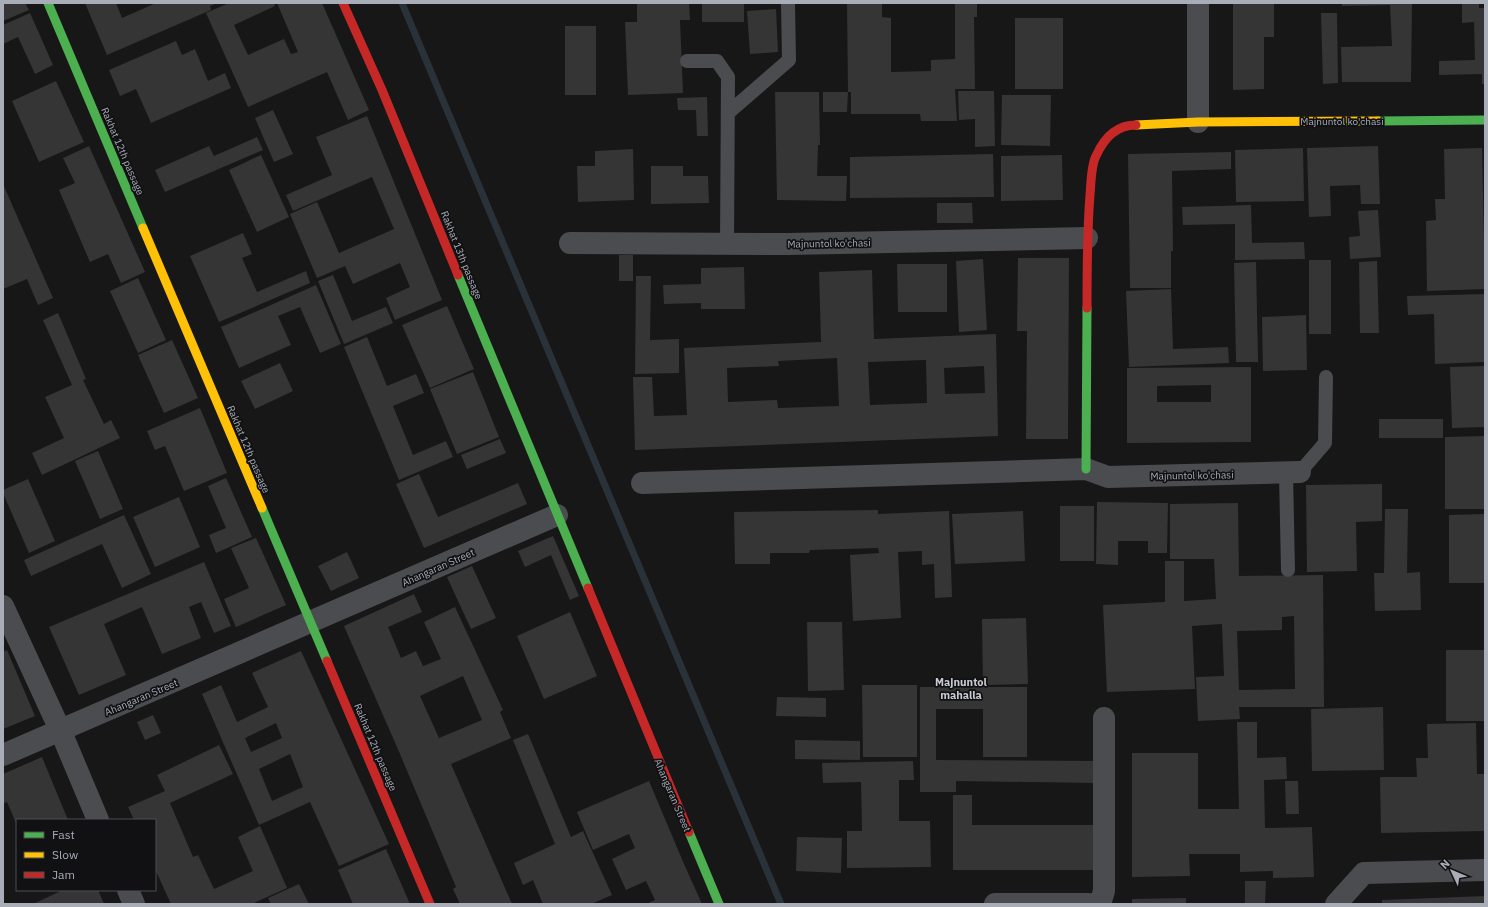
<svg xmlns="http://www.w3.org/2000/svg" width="1488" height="907" viewBox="0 0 1488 907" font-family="'IBM Plex Sans',sans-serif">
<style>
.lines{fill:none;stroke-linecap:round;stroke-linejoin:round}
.stream{stroke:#2a3239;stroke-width:7}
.building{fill:#353536;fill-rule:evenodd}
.lane{stroke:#4b4c50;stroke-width:14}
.street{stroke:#4b4c50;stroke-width:22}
.fast{stroke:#4caf50;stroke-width:9}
.slow{stroke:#ffc107;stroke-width:9}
.jam{stroke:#c62828;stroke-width:9}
.labels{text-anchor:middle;stroke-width:3.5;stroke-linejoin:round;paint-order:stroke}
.street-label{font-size:10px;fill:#a8adb8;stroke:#111113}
.neighbourhood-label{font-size:11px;font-weight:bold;fill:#c9ccd4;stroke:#111113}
</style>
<rect width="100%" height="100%" fill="#171717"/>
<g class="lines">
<path class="stream" d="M402,3L781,904"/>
</g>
<path class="building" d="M3,3H25L29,10L3,21Z
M85,3H116L122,18L156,3H218L210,6L211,10L107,55Z
M229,3H274L275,6L234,25L248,55L284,39L291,54L298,52L277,3H322L369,110L348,120L327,72L248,107L206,13Z
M637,3H689L690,20H680L683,93L628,95L625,22H637Z
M702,3H744V22H702Z
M847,3H882V17L891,18V72L931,71V60L955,59V3H977V17H974L975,89H955L957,121H921L920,114H851V92H848Z
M1233,3H1274V37H1264V89L1233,90Z
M1342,3H1412L1411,82H1342L1341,47L1392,46L1390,5L1342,6Z
M1462,3H1479V8H1485V84H1482V74L1439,75V61L1475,60L1474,22L1462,23Z
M776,9L778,52L750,54L747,11Z
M30,13L53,65L35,74L18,37L3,44V25Z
M1321,13H1337L1338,83L1323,84Z
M1015,18H1063V89H1015Z
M565,26H596V95H565Z
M176,41L182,55L195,49L208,81L225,73L231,88L151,123L136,89L120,96L109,70Z
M56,81L84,142L39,162L12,101Z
M958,91H994L995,146L975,147V119L959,120Z
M775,92H819L820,145H818L817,176H847L846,201L777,200Z
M823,92H848L847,112H823Z
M1002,95H1051L1050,146L1001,145Z
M707,97L708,136H697L696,110H678L677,98Z
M273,110L293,154L274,162L255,118Z
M367,116L442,300L395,320L386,298L410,287L400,263L353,284L345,266L317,278L290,214L317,202L339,253L394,229L372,177L293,211L286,195L332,175L316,137Z
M257,137L263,150L165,192L155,170L209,146L214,156Z
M89,146L145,272L121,283L108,254L90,262L59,190L75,183L63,158Z
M1378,146L1380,204H1361L1360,185L1330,186L1331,216L1309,217L1307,148Z
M1303,148L1304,201L1236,202L1235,150Z
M1482,148L1485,289L1427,291L1426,221L1436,220L1435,199H1445L1444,149Z
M633,149L634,200L578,202L577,166H595V151Z
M1231,152V169L1172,171L1173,251H1171V288H1130L1128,154Z
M993,154L994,197L850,198V157Z
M261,155L289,217L257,232L229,170Z
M1062,155L1063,200L1001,201V156Z
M651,166H683V176H708L709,203L651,204Z
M3,184L53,298L38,305L27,279L3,289Z
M937,203H972L973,223H937Z
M1251,205L1252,243L1304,242L1305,259L1235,260V224L1183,225L1182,207Z
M1378,210L1381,257L1350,259L1349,237L1360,236L1358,211Z
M243,233L252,254L242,258L257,292L306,271L310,283L219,322L190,256Z
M619,255H633V281H619Z
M1018,258H1069L1068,439H1026L1027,331H1017Z
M983,259L987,330L959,332L956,261Z
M1309,260H1331V334H1309Z
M1377,261L1379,333H1360L1359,262Z
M1256,262L1258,362H1236L1234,263Z
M897,264H947V312H898Z
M744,267L745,309H701V303L664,304L663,285L701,284V268Z
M872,270L874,339L996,334L998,436L635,450L633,377H652L654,416L687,415L684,348L821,342L819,272ZM837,358L839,406L778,408L777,400L728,402L727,368L779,366L778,361ZM926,360L927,403L870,405L868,362ZM984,366L985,393L945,394L944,368Z
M333,275L352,321L386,307L393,323L344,344L318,281Z
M636,276H651L650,340L679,339V373L635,374Z
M138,278L166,340L138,353L110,291Z
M316,285L341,344L320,353L300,307L278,316L291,345L239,368L221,327Z
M1171,289L1173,349L1228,347L1229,363L1129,367L1126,291Z
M1485,294V362L1435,364L1434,314L1408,315L1407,296Z
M447,306L474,369L430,388L402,325Z
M58,313L86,379L83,380L104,424L111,420L120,438L42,475L32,453L64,438L45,397L72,385L43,320Z
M1306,315L1307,370L1263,371L1262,317Z
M367,337L387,386L416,374L424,393L393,406L413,455L446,441L453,457L399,480L344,347Z
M172,340L198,398L164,413L138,355Z
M280,363L293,391L255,409L241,381Z
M1484,366L1485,427L1452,428L1450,367Z
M1251,367V442L1127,443V368ZM1211,385V402H1157V386Z
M473,372L499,437L457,454L430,389Z
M200,408L227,473L184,491L165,446L155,450L147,431Z
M1379,419H1443V438H1379Z
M1485,436V509H1445V437Z
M500,439L506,453L467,469L461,455Z
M98,451L123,509L100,519L75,461Z
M419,474L438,517L518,483L527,504L424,548L396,484Z
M226,478L252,537L216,553L209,535L226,528L208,486Z
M28,479L55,541L29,553L3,493V490Z
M1382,484V521L1356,522L1357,571L1307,572L1306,485Z
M179,497L200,547L155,567L133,517Z
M1097,502L1168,503L1167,553H1148V541H1118V565L1096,564Z
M1238,503L1239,576L1323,575L1324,707H1239L1240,719L1198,721L1196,677L1224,676L1222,624L1192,626L1195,689L1107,692L1103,605L1165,602V561H1184V601L1216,599L1214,559H1170V504ZM1294,616L1295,689L1239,690L1237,631L1282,630V617Z
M1060,506H1094V561H1060Z
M1385,509H1408L1407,573L1420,572L1421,610L1375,611L1374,573H1384Z
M878,510V514L949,511L952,597L935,598L934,564L922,565V551L898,552L901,618L853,621L850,555L879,553L878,548L810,550L809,553H770V564H735L734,512Z
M1023,511L1025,561L955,564L952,514Z
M1485,514V583H1449V515Z
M124,515L151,574L122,588L102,544L31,576L24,560Z
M553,536L579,596L570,600L551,555L525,567L518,551Z
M256,538L286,605L236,627L224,599L249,588L231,548Z
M347,552L359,578L331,591L318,566Z
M204,562L231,626L214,633L201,602L189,607L201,638L162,654L142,607L104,624L126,675L79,695L49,627Z
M472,566L496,618L471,629L447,577Z
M414,594L422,612L388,627L401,658L416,651L423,666L441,659L424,622L455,607L503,710L500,712L511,738L451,764L512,904H460L453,889L456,887L400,754L344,626ZM463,676L482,720L439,738L420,696Z
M570,612L597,676L544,699L517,636Z
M1026,618L1028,684L983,685L982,619Z
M807,622H842L844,690L808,691Z
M7,650L35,716L3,729V652Z
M1446,650H1485V721H1446Z
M301,651L389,844L339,866L310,802L259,825L202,694L221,685L237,722L268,707L252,673ZM276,723L282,738L251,752L245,738ZM290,754L303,787L272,801L259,769Z
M862,685H917V757H863Z
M920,687H1027V757H983V709H936V760L1097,761V783L956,781V792H920Z
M777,697L826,698V717L776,716Z
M1383,707L1384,770L1312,771L1311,709Z
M153,715L161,733L145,740L137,722Z
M1237,722H1257V758L1286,757L1287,779L1264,780L1265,828L1312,827L1314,877L1273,878V871L1240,872V854H1189L1190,876L1132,877V753H1198V809H1239Z
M1476,723L1477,774H1485V831L1381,833L1380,777H1417L1416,758H1428L1427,724Z
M528,734L571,837L583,831L612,895L591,904H543L533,880L523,885L514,863L555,844L513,740Z
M795,740L860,741V760L795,759Z
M219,745L233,774L170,803L193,857L198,855L214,889L253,871L238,837L260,826L287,888L252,904H171L155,869V820H134L128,807L165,791L157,775Z
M42,757L68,820H17V825L7,802L3,804V774Z
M913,761L914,780H899V821H930L931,867L847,868V831H862L861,782L823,783L822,763Z
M649,781L684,864L702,904H646L655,900L646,881L626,890L612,859L635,848L629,834L593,850L577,812Z
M1285,781H1298L1299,814H1286Z
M953,795H972V825H1096L1095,870H953Z
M797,837L842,838L841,873L796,871Z
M386,849L410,904H353L338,870Z
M1245,881H1266L1265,904H1245Z
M299,884L309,904H271L268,898Z
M63,890H98L104,904H33Z
M1485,896V904H1382V900Z
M1186,898V904H1132V899Z"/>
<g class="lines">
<path class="lane" d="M687,61H717L728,77L727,244
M728,113L789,60L788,3
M1300,472L1325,443L1326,377
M1286,473L1288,570"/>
<path class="street" d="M1198,122V3
M570,243L788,244L1087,238
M642,483L1086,469L1108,477L1300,472
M3,606L61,732L98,820
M3,755L557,515
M128,890L134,904
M995,904H1089
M1100,904L1104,891V718
M1336,904L1364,873L1485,870"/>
<path class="fast" d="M48,3L143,228
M1378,121L1485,120
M458,275L588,588
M1086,469L1087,308
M262,508L327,661
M689,832L719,904"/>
<path class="slow" d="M1136,125L1198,122L1378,121
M143,228L262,508"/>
<path class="jam" d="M343,3L382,90L458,275
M1087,308C1087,270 1087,233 1090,195C1091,184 1091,165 1096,156C1104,138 1116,125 1136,125
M588,588L689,832
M327,661L430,904"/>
</g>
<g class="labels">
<g class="street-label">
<text x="1342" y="125">Majnuntol ko'chasi</text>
<text transform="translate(123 151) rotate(67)" y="4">Rakhat 12th passage</text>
<text transform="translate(829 243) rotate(-1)" y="4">Majnuntol ko'chasi</text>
<text transform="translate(462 255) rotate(68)" y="4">Rakhat 13th passage</text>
<text transform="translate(249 449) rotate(67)" y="4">Rakhat 12th passage</text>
<text transform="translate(1192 475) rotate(-1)" y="4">Majnuntol ko'chasi</text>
<text transform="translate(438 567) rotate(-24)" y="4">Ahangaran Street</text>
<text transform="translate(141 697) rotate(-23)" y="4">Ahangaran Street</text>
<text transform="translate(376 747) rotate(67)" y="4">Rakhat 12th passage</text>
<text transform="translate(673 795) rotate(67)" y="4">Ahangaran Street</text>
</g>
<g class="neighbourhood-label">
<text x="961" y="686">Majnuntol<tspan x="961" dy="13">mahalla</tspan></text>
</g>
</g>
<rect width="1488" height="907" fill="none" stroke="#a8adb8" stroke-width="8"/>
<rect x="16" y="819" width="140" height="72" fill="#111113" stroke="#4d4f55"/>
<rect x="24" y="832" width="20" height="6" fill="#4caf50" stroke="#4d4f55"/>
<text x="52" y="839" font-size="12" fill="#a8adb8">Fast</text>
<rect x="24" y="852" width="20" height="6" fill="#ffc107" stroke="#4d4f55"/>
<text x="52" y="859" font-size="12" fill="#a8adb8">Slow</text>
<rect x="24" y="872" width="20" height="6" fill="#c62828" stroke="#4d4f55"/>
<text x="52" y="879" font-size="12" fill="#a8adb8">Jam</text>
<g transform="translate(1452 871) rotate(314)" stroke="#111113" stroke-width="3" paint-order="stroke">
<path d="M0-3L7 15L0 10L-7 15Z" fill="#a8adb8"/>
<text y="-6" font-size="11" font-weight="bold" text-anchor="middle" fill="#a8adb8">N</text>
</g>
</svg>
